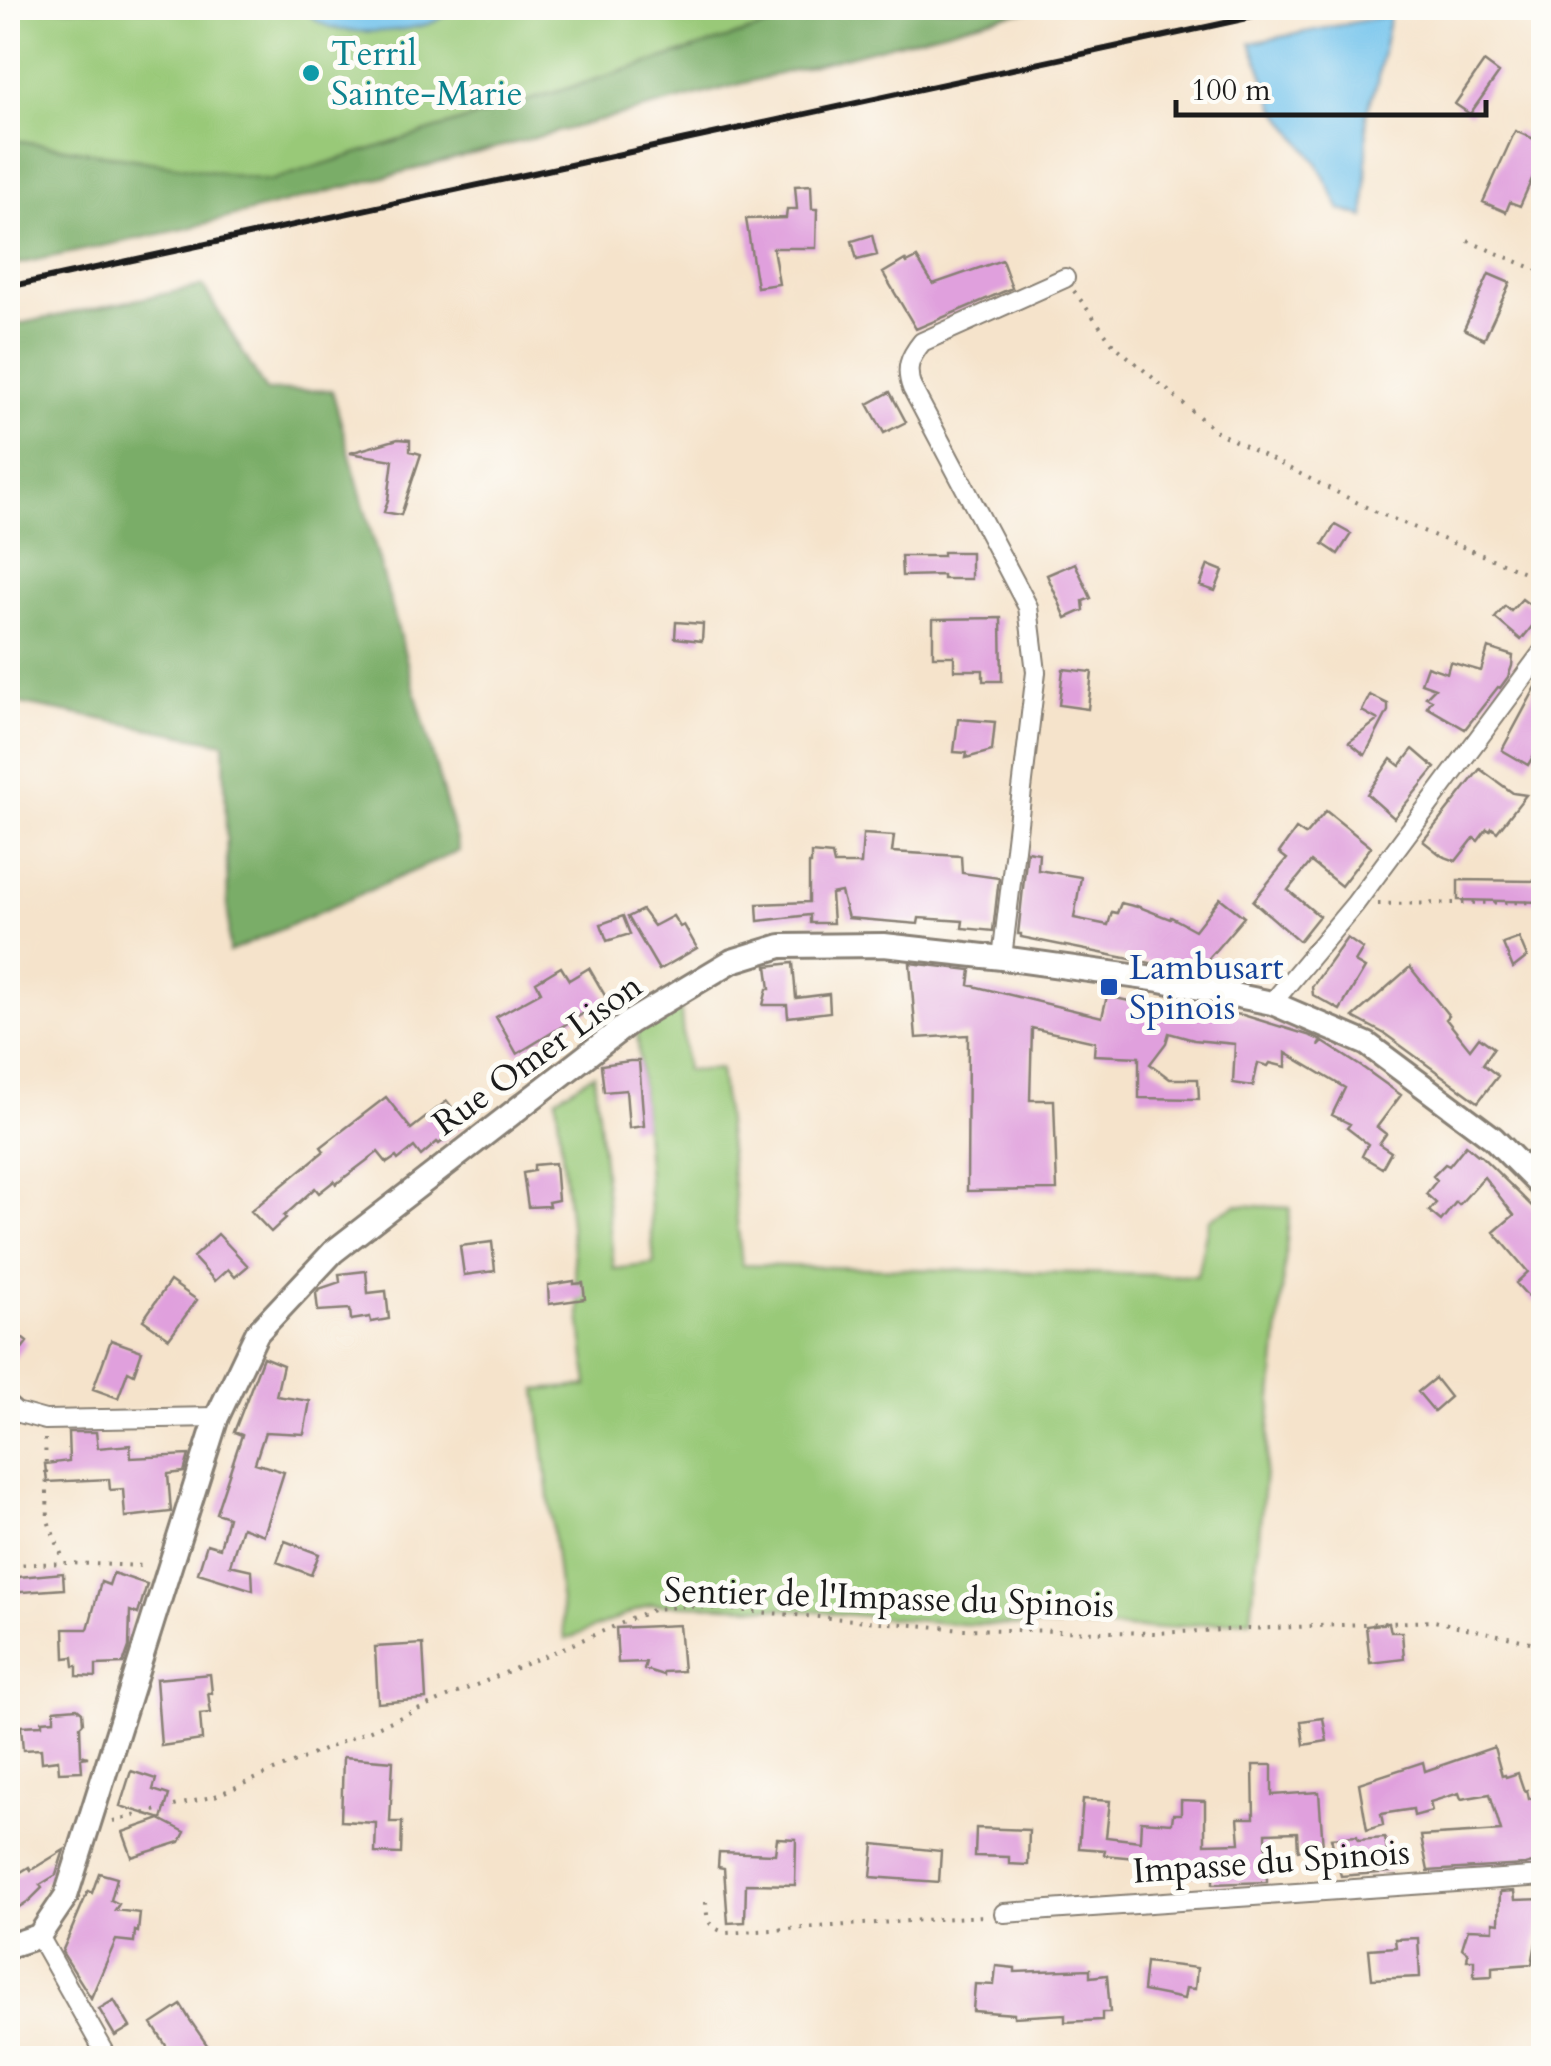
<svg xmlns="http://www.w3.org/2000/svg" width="1551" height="2066" viewBox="0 0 1551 2066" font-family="Cardo,serif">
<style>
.green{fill:#99c978;stroke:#5a724a;stroke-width:2.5}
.forest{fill:#7aad68;stroke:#4b6442;stroke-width:2.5}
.water{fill:#71c2ec;stroke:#466f84;stroke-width:2.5}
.building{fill:#e0a0dd}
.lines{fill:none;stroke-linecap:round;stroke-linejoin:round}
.minor-casing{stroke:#888074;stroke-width:22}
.tertiary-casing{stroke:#888074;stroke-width:28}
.path{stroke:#888074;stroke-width:4;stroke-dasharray:2.5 8;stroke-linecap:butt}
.minor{stroke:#fff;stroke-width:18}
.tertiary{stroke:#fff;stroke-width:22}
.rail{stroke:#1c1c1c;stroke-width:6}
.culture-dot{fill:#0f9aa8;stroke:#fdfcf7;stroke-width:4}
.transit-dot{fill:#1a4fb4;stroke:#fdfcf7;stroke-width:4}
.labels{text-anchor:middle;stroke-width:10;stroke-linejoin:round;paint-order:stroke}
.culture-label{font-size:35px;fill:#0d838f;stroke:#fdfcf7;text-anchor:start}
.transit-label{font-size:35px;fill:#164399;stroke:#fdfcf7;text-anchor:start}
.street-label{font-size:35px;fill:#1c1c1c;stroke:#fdfcf7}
</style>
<rect width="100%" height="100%" fill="#fdfcf7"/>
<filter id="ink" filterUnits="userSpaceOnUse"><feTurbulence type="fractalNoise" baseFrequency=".01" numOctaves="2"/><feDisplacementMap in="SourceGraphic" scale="20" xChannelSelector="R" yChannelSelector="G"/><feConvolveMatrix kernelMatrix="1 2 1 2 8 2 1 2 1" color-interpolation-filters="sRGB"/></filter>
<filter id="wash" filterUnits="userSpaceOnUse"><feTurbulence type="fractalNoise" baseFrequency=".0048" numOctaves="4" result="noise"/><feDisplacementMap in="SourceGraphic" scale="40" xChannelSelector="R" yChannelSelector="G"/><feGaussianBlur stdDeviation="2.25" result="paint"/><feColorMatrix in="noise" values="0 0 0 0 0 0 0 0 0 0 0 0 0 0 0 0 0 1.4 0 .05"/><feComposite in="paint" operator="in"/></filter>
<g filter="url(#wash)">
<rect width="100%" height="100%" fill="#f5e3cb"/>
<path class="green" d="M8,8H826L269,181L8,139Z
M680,1002L686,1071L720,1069L742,1265L1197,1276L1209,1219L1237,1205L1290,1208L1251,1619L1153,1629L960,1624L759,1607L652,1604L565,1640L537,1390L588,1386L556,1098L594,1074L614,1269L654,1264L637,1029Z"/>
<path class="forest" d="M826,8H1048L1005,15L189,228L8,266V139L269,181Z
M203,286L266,391L332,390L459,851L229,952L224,743L8,701V326Z"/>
<path class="water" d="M304,8H455C448,14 438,21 428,24C398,33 321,40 304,8Z
M1390,15L1377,82L1366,114L1367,150L1365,217L1341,210L1317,163L1275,107L1251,43Z"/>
<g id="blocks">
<path class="building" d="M1484,62L1499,73L1470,114L1455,104Z
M1515,131L1544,143V152L1520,206L1510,202L1506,212L1483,202Z
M811,185L812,209H817L816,248H773L779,284L757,287L746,219L786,218L787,209H797L795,186Z
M872,235L877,255L857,260L852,241Z
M917,258L933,284L1002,260L1012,288L916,329L883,273L905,260L907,263Z
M1489,274L1510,283L1484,339L1464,329Z
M890,392L906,422L884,433L868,404Z
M398,439L410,440V451L421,454L401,515L384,512L388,500L393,460L350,453Z
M1335,525L1351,534L1338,554L1323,544Z
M943,552H971V579H943V575L902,576L901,556H943Z
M1075,563L1091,598L1083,601L1084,610L1066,618L1047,575Z
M1208,565L1223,571L1215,591L1200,586Z
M1522,599L1542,614L1521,640L1495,618L1505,606L1511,611Z
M1001,618L1002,681H983V670H954V656H933V619Z
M676,622L703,624L702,641L675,638Z
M1488,648L1513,656L1512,666L1508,677L1500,688L1498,687L1465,729L1427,707L1432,700L1426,697L1435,688L1421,683L1427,666L1447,673L1450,662L1481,671Z
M1063,669L1092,672L1088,709L1059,705Z
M1544,672V738L1528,765L1502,750Z
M1370,695L1388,704V711L1365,755L1349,742L1378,720L1362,711Z
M958,719L995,722L992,751L966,758L967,753L954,752Z
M1413,749L1435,768L1394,818L1367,794L1391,759L1400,766Z
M1480,769L1513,793L1526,795L1497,832L1492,828L1490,831L1487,829L1478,841L1474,838L1456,861L1442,856L1423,841Z
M1326,811L1371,847L1341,886L1311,862L1288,890L1319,916L1299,941L1253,901L1287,859L1279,853L1296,829L1305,835Z
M863,834L894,836L892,852L961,856L962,873L999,878L993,931L962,928L963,921L919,918L918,924L848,918L841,892L831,894L833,923H810V915L758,921L757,904L809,902V864H811V853L832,855L834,864H861Z
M1027,851L1039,853L1038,870L1081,877L1074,918L1108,925L1112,912L1117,913L1121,903L1137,907V906L1170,919L1171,917L1195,930L1220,898L1244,917L1208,959L1219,968L1215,976L1021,937V934H1018Z
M1458,880L1544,881V902L1458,900Z
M642,910L654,926L673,916L680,927L684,925L697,948L659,970L628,917Z
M623,916L630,934L607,941L601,924Z
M1347,938L1363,949L1355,962L1365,968L1340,1010L1313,995L1312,987Z
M1519,938L1527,957L1513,968L1503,944Z
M793,963L796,998L829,994L830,1012L788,1017L787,1005H763L767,989H770L767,966Z
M910,963L971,970L969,985L1102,1017L1107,996L1190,1015L1213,1012L1243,1015L1311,1036L1322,1041L1319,1046L1323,1042L1365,1069L1401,1095L1377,1127L1386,1134L1379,1144L1391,1152L1382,1168L1362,1156L1368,1144L1347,1128L1350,1124L1332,1115L1345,1088L1286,1053V1067L1270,1063L1268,1066L1258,1063L1253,1086L1233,1083L1235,1044L1194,1040L1169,1033L1166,1043L1150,1064L1170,1079H1198L1199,1099L1139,1098V1057L1094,1055L1095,1042L1032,1028L1030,1100H1054L1057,1190L967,1191L968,1035L916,1038Z
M561,967L569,980L589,968L607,999L517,1054L496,1017L541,992L536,982Z
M1410,967L1449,1016L1446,1019L1470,1049L1479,1037L1494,1048L1483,1064L1498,1076L1478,1102L1385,1034L1353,1017Z
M630,1061H639L644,1126L629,1128L626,1090L604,1092L601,1065Z
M386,1097L411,1129L447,1101L465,1124L439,1144L437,1142L421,1156L414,1147L398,1160L396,1157L387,1163L378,1152L336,1184L334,1181L319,1193L315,1188L284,1216L286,1218L271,1232L251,1211L324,1151L321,1147Z
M1466,1145L1478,1155L1479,1154L1544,1218V1295L1534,1303L1516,1283L1528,1272L1494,1232L1514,1215L1484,1177L1459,1205L1456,1202L1441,1221L1429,1211L1436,1203L1426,1194L1437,1180L1433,1176L1445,1164L1449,1166Z
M555,1163L558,1200L548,1202L549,1206L528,1207L523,1173L534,1171V1165Z
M218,1234L248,1266L235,1277L228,1269L215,1281L193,1257Z
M492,1242L495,1271L464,1275L460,1246Z
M366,1271L368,1293L386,1291L389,1319L371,1322L370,1317L351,1320L350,1309L318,1311L316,1293L319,1289L340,1282L339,1274Z
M170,1281L197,1300L169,1338L143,1320Z
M574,1281V1284L583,1283L585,1299L549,1304L548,1285Z
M8,1327L27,1342L8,1367Z
M111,1340L142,1351L134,1374L128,1371L118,1398L93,1389Z
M263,1357L283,1365L276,1396L310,1401L304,1434L265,1432L255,1463L284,1472L264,1535L242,1527L230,1565L252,1570L253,1590L198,1573L207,1544L220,1548L228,1517L216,1513L242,1435L234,1432Z
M1435,1378L1450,1397L1434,1411L1418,1392Z
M68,1432H96L98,1448L130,1445L131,1458L189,1455L184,1472L168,1474L171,1512L125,1517L123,1489L110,1490L109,1479L47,1482L45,1464L69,1461Z
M285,1541L319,1554L311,1575L277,1562Z
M63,1573L64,1589L8,1593V1578Z
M113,1573L147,1584L138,1614L130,1611L129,1647L123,1664L96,1665V1677L77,1676V1666H74L73,1657L65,1658L64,1629H88L101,1582L109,1585Z
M1389,1623L1391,1632H1402L1404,1659L1370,1663L1366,1626Z
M679,1625L683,1671L663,1672V1675L644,1669L646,1662L618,1663L616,1628Z
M423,1644L426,1699L378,1703L375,1647Z
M210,1674L212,1693H208L211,1713L200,1714L202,1740L161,1746L156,1679Z
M77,1708L82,1712L83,1723L80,1726L81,1755L88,1757L81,1758L82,1771L59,1772L58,1760L42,1762L41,1749L23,1750L21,1726L42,1725V1721L54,1720V1710Z
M1323,1718L1327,1741L1304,1745L1301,1721Z
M1494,1747L1502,1776L1505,1775L1506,1777L1518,1773L1524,1791L1527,1790L1529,1799L1539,1796L1544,1815V1860L1525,1865L1428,1871L1421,1836L1501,1831L1490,1794L1461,1799L1459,1793L1430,1802L1432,1811L1414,1816L1413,1809L1381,1814L1383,1825L1367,1830L1359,1783L1423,1762L1425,1771Z
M343,1757L393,1761L390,1822H402L401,1854L375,1853L376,1823L341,1821Z
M1253,1765H1272V1795L1319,1792L1323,1848L1298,1850L1297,1832L1266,1833L1267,1882L1213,1884V1876L1189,1875V1872L1145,1871V1859L1104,1855L1105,1850L1079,1848L1083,1799L1110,1801L1106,1837L1140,1841L1141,1821L1172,1823L1173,1814H1181V1800L1205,1801V1844L1240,1843L1238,1818H1254Z
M131,1771L156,1779L153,1790L169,1795L162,1819L120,1806Z
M160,1819L185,1832L180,1842L132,1857L123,1832Z
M976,1828L1029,1830L1028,1865L1009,1864V1857L975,1856Z
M1357,1836L1358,1840L1385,1838L1390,1872L1341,1876L1331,1838Z
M777,1838L796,1839L795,1885L746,1884L745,1922L728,1923L724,1868L718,1867L719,1852L775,1854Z
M874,1844L941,1851L939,1882L871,1877Z
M64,1850L56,1875L40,1885L42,1888L30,1900L8,1914V1880L29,1867L31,1870Z
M99,1873L117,1878L111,1900L119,1904L115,1910L140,1913L138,1932L135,1931L134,1942L116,1940L91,1998L62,1952L88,1891L92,1893Z
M1514,1891L1515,1900L1544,1899V1922H1540L1532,1964L1492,1967V1976L1474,1977V1960H1467L1468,1953L1462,1948L1468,1929L1493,1930V1922L1499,1923L1500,1892Z
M1418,1938L1420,1977L1372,1979L1369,1949L1396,1947L1395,1939Z
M1146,1962L1197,1968L1195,1989L1186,1988L1184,1999L1143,1991Z
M996,1966L1015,1968V1972L1090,1969V1977L1107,1975L1110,2012H1102V2020L1065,2022V2014L1014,2017V2014L973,2011L975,1984L994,1985Z
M114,2000L130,2027L115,2036L99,2009Z
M181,2005L190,2020L216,2058H174L152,2024Z"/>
</g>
</g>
<g filter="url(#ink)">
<use href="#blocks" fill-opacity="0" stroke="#888074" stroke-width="2.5"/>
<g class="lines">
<g class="minor-casing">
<path id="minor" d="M1002,958L1036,672L1028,607L912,388C905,369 909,358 922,342L1065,278
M1272,1003L1355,904L1544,650
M8,1405L16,1412L45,1420L217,1417
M1004,1913L1544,1876
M39,1936L108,2058"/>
</g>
<g class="tertiary-casing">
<path id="tertiary" d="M8,1946L39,1936L66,1896L217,1417L257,1333L333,1252L630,1022L732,961L781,946L884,945L1002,958L1161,980L1272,1003L1367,1044L1493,1138L1544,1189"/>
</g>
<path class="path" d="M1468,241L1544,273
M1074,291L1113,344L1217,432L1376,512L1544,580
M1378,904L1544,902
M45,1439L48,1521L64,1561
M12,1565L65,1563L146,1566
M113,1821L215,1796L655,1609L686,1606L963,1629L1155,1633L1434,1621L1544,1645
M706,1902C707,1922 708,1927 727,1933L984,1916"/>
<use href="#minor" class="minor"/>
<use href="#tertiary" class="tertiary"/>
<path class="rail" d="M8,287L1294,8"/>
</g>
</g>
<circle class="culture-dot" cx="311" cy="73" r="10"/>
<rect class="transit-dot" x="1099" y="977" width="20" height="20" rx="5"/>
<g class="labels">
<g class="culture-label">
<text x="331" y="65">Terril<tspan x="331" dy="40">Sainte-Marie</tspan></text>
</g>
<g class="transit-label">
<text x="1129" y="979">Lambusart<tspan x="1129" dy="40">Spinois</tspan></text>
</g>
<g class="street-label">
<text transform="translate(537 1054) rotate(-36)" y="12">Rue Omer Lison</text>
<text transform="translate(889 1597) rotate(2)" y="12">Sentier de l'Impasse du Spinois</text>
<text transform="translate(1271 1861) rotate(-4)" y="12">Impasse du Spinois</text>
</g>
</g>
<rect width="1551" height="2066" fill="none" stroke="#fdfcf7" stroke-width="40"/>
<path d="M1176 100v15h310v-15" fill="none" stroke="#1c1c1c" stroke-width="5"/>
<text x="1191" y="100" font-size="30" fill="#1c1c1c" stroke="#fdfcf7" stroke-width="8" paint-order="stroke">100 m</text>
</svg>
